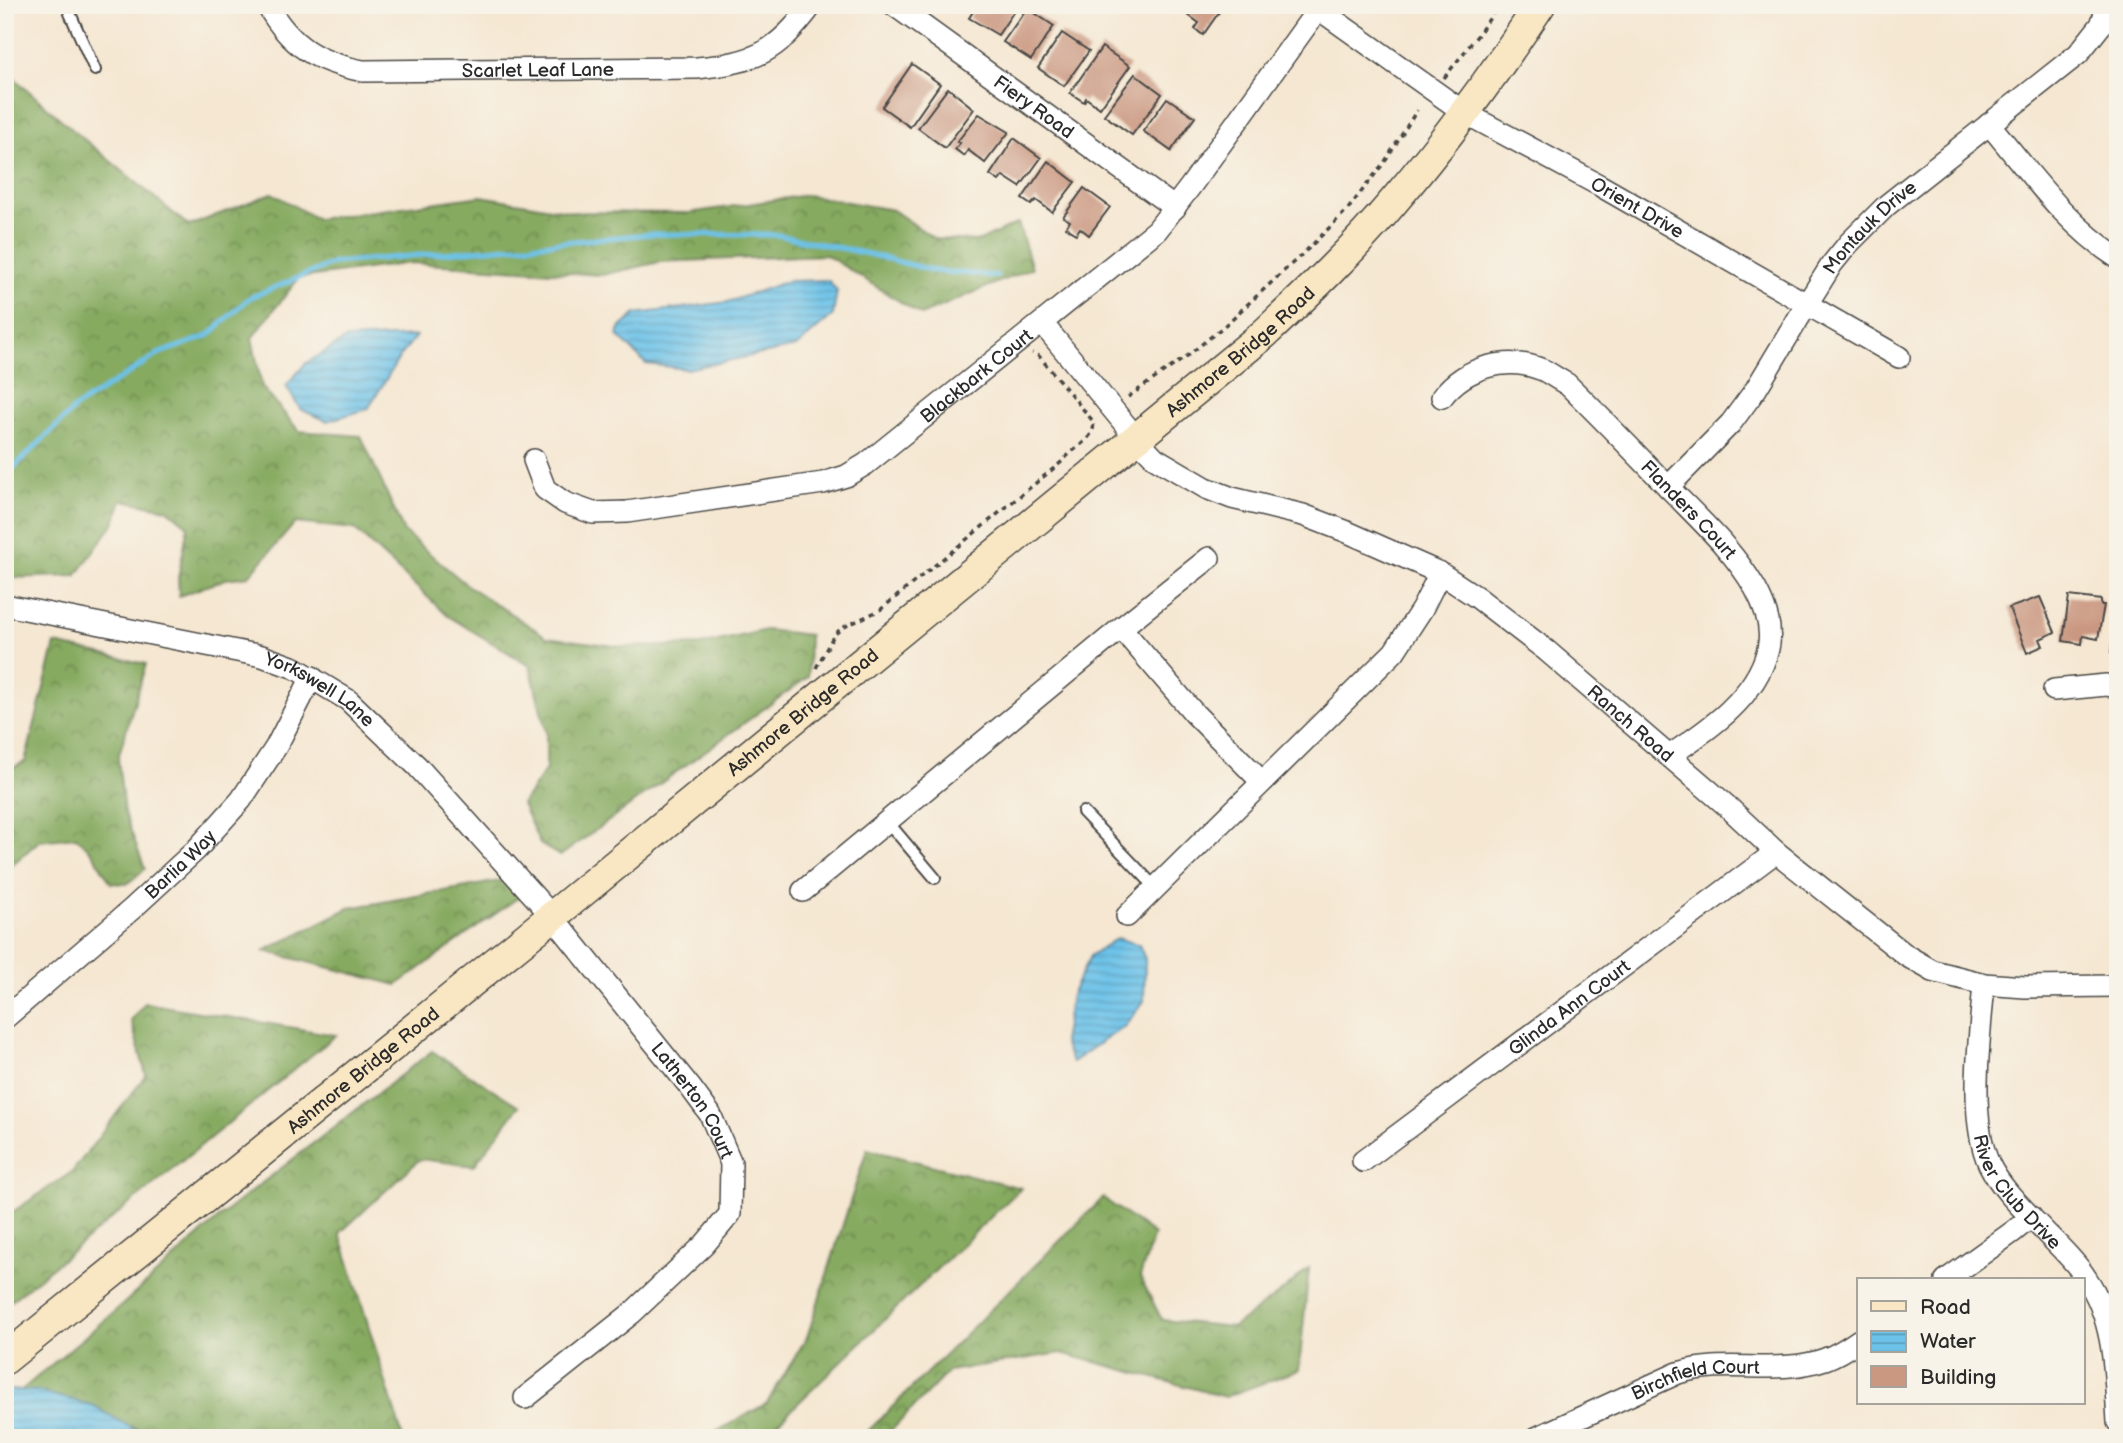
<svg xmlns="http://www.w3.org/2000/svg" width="2123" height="1443" viewBox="0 0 2123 1443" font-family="'Balsamiq Sans',sans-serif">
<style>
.forest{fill:url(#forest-crowns);stroke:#586a46;stroke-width:2}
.water{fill:url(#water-rules);stroke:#4c768a;stroke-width:2}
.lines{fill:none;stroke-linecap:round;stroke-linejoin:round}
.stream{stroke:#6cc2e9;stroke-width:5}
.building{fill:#ca9881}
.lane-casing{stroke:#494744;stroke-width:14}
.street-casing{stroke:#494744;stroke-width:24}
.secondary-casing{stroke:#494744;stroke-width:33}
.path{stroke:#494744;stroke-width:3.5;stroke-dasharray:5 5;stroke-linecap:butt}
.lane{stroke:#fff;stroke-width:10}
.street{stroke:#fff;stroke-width:21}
.secondary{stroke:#f9e7c3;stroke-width:30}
.labels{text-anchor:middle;stroke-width:5;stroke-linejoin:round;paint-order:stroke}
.street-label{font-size:19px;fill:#2b2b2b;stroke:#f7f3e8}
</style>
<defs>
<pattern id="forest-crowns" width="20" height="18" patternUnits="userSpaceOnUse" patternTransform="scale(1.75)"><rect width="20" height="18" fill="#86aa60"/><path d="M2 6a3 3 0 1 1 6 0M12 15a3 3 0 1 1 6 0" fill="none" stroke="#6e8b4f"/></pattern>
<pattern id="water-rules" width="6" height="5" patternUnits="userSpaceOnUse" patternTransform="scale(1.75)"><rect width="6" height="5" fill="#6cc2e9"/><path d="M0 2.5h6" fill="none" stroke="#599ebd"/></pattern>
</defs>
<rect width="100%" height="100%" fill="#f7f3e8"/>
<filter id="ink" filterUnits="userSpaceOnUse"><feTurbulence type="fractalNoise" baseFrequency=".0143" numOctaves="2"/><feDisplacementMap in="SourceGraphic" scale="14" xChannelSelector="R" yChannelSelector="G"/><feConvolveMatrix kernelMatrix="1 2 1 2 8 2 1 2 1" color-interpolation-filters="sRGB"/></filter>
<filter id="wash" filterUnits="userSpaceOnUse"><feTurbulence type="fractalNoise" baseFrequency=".00686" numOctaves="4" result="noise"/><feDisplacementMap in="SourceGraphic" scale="28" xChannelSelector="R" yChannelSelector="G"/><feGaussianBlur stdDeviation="1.57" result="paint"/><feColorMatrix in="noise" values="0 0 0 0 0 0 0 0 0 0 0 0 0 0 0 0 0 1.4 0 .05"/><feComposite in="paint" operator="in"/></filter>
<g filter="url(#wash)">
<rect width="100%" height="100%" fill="#f5e7d2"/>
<path class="forest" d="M5,70L73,130L189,226L272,193L317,219L481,196L574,212L689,213L807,195L893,210L935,239L980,241L1018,223L1032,268L921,315L826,255L660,262L602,275L411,263L299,278L252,338L262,387L299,431L361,436L404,532L468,586L547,637L623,647L701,645L766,630L809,635L808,677L560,856L540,844L522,804L546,769V731L530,666L448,616L354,529L295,523L249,576L226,579L179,596L178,578L188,526L167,509L122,500L114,523L76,576L5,578Z
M55,644L146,664L118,758L124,812L145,869L127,884L111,883L92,852L76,837L39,841L5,871V771L25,762Z
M505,880L520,896L397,985L264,951L349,908Z
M145,1003L336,1035L5,1306V1217L72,1172L146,1075L131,1020Z
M432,1051L519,1106L474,1166L420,1159L340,1233L403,1438H156L151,1432L93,1416L5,1404L122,1305L230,1208Z
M867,1149L1021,1188L762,1438H705L767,1403L807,1337Z
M1103,1198L1154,1235L1140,1277L1162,1320L1233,1327L1281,1292L1309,1268L1299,1370L1225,1397L1061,1353L949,1371L884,1438H861Z"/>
<path class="water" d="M828,280L837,291L833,315L796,347L687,369L646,364L618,336L620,328L636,314L728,302L788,281Z
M416,336L399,358L368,409L327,421L300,409L286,386L305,364L346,339Z
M1117,938L1139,945L1145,959L1144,1001L1125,1026L1072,1062L1063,1042L1071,995L1090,956Z
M5,1390L37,1391L92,1405L149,1438H5Z"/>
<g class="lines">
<path class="stream" d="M5,476L76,407L160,353L208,336L249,298L334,263L651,234L778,235L864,253L935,271L997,276"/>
</g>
<g id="blocks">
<path class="building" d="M977,5H1018L998,35L969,18Z
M1183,5H1224L1203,35L1195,29L1199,23L1180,9Z
M1027,8L1054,26L1031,60L1003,42Z
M1062,33L1089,51L1064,86L1038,68Z
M1102,47L1130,66L1100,108L1086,98L1084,102L1070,93Z
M912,64L940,84L910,127L882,107Z
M1135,74L1162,94L1132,135L1104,115Z
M948,88L974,109L945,148L918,128Z
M1167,98L1195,117L1171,151L1143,131Z
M979,114L1009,132L985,163L968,150L964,156L955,149L960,143L957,142Z
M1014,138L1041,158L1020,187L1003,176L999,181L990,175Z
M1048,161L1075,182L1052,212L1036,200L1031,205L1022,199Z
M1084,188L1110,207L1089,235L1080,228L1076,234L1066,227L1070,221L1063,217Z
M2069,596L2101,600V605H2104L2098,639L2083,636L2082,644L2063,641Z
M2040,597L2055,632L2040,639L2043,646L2027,653L2009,608Z
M2116,617H2118V653H2111Z"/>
</g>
</g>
<g filter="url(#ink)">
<use href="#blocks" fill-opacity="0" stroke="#494744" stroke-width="2"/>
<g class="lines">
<g class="lane-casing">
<path id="lane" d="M72,5L69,11L95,70
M1083,812L1155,887
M887,821L935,878"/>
</g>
<g class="street-casing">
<g id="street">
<path id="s1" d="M267,5C291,47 317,62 363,71L697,68C756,62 776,53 812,5"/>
<path id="s2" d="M894,5L1175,208"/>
<path id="s3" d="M1313,5L1465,113L1599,185L1899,357"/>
<path d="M1989,124C2028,170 2066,225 2118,258"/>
<path id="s4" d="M1042,323L1137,439L1155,458L1206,488L1232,498L1303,515L1345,531L1440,573L1478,598L1547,651L1727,806L1776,852L1907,956L1933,971L1984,984L2025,987L2118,986"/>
<path id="s5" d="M1442,397C1465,367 1507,355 1543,370C1551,374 1559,380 1567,384C1603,419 1637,455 1672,491C1701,521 1734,551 1755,588C1765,606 1773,628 1768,649C1756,698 1708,730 1669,756"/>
<path id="s6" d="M534,460L545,489L565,503L593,513L627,512L823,483L846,476L866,464L1157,230L1190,187L1321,5"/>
<path id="s7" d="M1668,487L1731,423L1756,389L1807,304L1832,264L1849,243L1887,205L2078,54L2101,25L2108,5"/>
<path id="s8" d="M5,605L262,656L295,668L348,700L417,766L552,916L690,1087L710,1114L731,1163L730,1214L704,1245L632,1313L525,1398"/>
<path d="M1121,628L1194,713L1262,782"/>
<path d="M2054,690L2106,685L2118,687"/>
<path d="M803,891L1121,628L1209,558"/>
<path d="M1127,916L1394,652L1422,609L1440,573"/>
<path id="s9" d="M1984,984C1980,1035 1968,1118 1989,1164C2002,1191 2027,1212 2047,1234C2061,1248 2076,1262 2086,1278C2115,1320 2115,1374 2118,1422"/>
<path id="s10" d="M5,1018L132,909L196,850L241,800L276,747L312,677"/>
<path id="s11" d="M1363,1161L1776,852"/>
<path d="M1946,1280L2014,1231L2031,1217"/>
<path id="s12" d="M1536,1438L1678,1373C1725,1358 1778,1376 1825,1359C1837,1355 1849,1347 1859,1340"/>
</g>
</g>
<g class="secondary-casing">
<g id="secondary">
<path id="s13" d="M5,1359L526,938L1264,334C1309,292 1354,249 1394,201C1447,139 1495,73 1540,5"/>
</g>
</g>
<path class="path" d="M1444,78L1477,36L1499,5
M1128,397L1186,357L1223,327L1310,247L1348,209L1386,160L1417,110
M816,668L834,635L842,628L880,610L1064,460C1073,447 1100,437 1092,420L1039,356L1032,353"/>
<use href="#lane" class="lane"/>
<use href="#street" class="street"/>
<use href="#secondary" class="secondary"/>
</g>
</g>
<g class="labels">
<g class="street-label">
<text dy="7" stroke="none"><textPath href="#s1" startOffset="296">Scarlet Leaf Lane</textPath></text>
<text dy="7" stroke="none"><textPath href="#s2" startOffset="173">Fiery Road</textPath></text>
<text dy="7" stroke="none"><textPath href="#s3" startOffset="383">Orient Drive</textPath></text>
<text dy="7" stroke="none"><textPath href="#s7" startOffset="331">Montauk Drive</textPath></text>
<text dy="7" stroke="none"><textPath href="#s13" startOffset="1594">Ashmore Bridge Road</textPath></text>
<text dy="7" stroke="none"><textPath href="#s6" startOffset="506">Blackbark Court</textPath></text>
<text dy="7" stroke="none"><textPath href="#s5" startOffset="315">Flanders Court</textPath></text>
<text dy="7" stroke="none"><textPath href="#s8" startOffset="329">Yorkswell Lane</textPath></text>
<text dy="7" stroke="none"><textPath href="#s13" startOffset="1027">Ashmore Bridge Road</textPath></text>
<text dy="7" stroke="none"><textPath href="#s4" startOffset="728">Ranch Road</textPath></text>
<text dy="7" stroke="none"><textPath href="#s10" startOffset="233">Barlia Way</textPath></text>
<text dy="7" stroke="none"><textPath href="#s11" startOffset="257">Glinda Ann Court</textPath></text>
<text dy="7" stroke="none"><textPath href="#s13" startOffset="460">Ashmore Bridge Road</textPath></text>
<text dy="7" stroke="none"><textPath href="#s8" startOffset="889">Latherton Court</textPath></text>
<text dy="7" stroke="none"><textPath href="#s9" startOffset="220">River Club Drive</textPath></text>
<text dy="7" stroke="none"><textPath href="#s12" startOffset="172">Birchfield Court</textPath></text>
</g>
</g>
<rect width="2123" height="1443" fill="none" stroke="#f7f3e8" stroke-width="28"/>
<rect x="1857" y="1278" width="228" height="126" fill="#f7f3e8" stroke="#a5a39c" stroke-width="2"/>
<rect x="1871" y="1301" width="35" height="10" fill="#f9e7c3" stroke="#a5a39c" stroke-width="2"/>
<text x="1920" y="1314" font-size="21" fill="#2b2b2b">Road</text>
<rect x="1871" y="1331" width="35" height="21" fill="url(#water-rules)" stroke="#a5a39c" stroke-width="2"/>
<text x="1920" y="1348" font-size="21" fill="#2b2b2b">Water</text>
<rect x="1871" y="1366" width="35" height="21" fill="#ca9881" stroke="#a5a39c" stroke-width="2"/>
<text x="1920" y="1384" font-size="21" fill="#2b2b2b">Building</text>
</svg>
